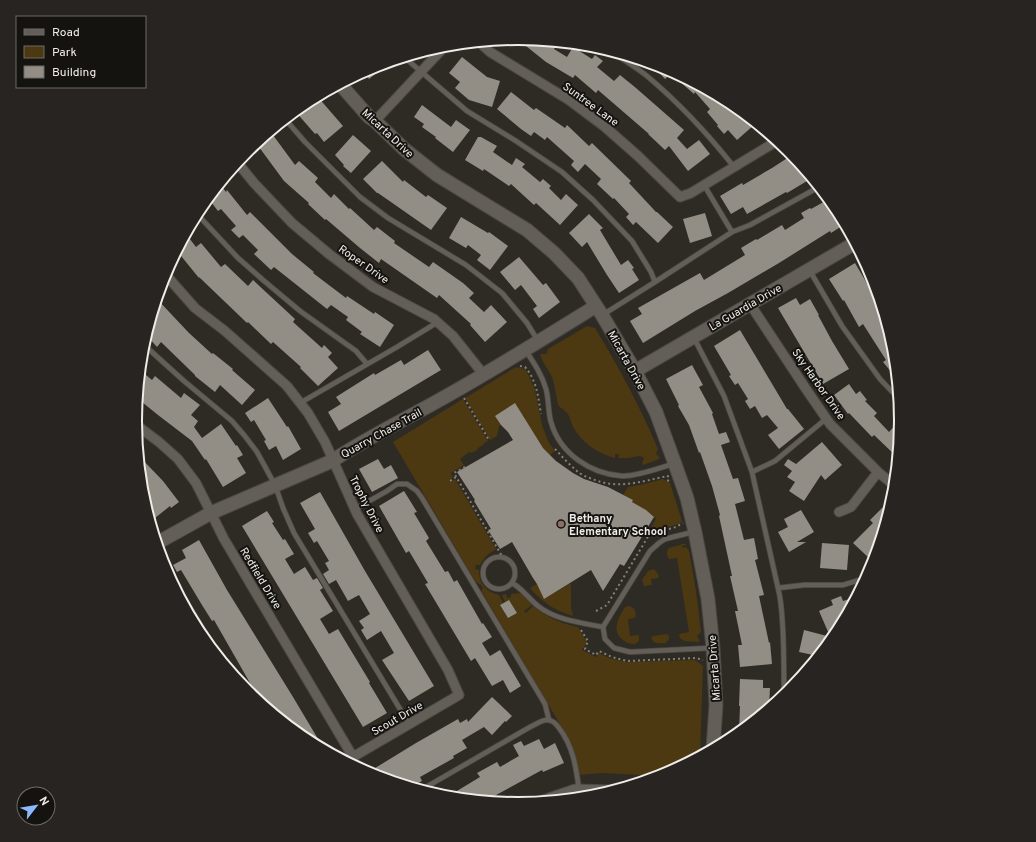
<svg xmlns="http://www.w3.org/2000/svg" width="1036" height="842" viewBox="0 0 1036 842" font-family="Overpass,sans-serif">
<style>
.green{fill:#4c3811}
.building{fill:#928e86}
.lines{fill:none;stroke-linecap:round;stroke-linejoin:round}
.lane-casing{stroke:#4b4742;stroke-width:6}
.street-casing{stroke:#4b4742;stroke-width:11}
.secondary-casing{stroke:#4b4742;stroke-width:15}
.path{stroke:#83807a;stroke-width:2;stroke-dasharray:2 3;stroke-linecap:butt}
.lane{stroke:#635e57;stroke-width:4.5}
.street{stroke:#635e57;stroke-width:9}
.secondary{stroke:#635e57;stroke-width:13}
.education-dot{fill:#8d6e63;stroke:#151310;stroke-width:1.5}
.labels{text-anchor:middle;stroke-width:4;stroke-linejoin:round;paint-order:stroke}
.street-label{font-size:11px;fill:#f0ede9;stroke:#151310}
.poi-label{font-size:11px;font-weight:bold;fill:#f0ede9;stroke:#151310;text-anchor:start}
.rim{fill:none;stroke:#f0ede9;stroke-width:2}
</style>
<rect width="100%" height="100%" fill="#2e2b24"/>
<path class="green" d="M587,326L595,328C619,367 640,407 658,449L656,454L660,458L657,460L643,465L642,463L644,458L640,456L628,458H618L619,454H615V458C597,453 582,443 573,427C571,423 570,416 567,413C565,410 560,408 558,405C556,395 555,386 552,377C548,369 542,362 540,354H545L546,355L548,349Z
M516,367L525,369L529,376L535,390L542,425L549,443L555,451L550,455L543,448L515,404L496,416L501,425L499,426L497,436L490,440L465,398Z
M463,399L488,441L484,443V444C481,447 478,447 476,451L471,453L469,452L460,459L464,465L451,473L453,477L449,481L450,482L455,479L496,549L486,556L480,565H476L475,569L479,570C479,584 486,592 499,595L503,603L500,606L508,618L517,613L509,600L505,602L502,595L506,594L507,598L511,597V594L520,593L524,596L532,605L524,611L526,613L533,606C548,618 560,623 578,627L587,642L582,650L596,657L599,653L609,658L626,662L695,660L703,666L700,756L662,776L602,773L580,775L571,743L482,592V589L483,588L480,584H479L475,581L393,442Z
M663,479L670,483L682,521L679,524L653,531L652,526L656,519L645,510L632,502L633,500L623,495L628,487L645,484Z
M683,544H686V545L682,546L683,548L686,547L689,551L696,591L701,632L697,636L700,641L698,642L684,641L680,638L679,634L689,632L677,558L669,559C667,556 666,551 669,548Z
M653,569L655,570L659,576L658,578L651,579L652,585L644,586L642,580L648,571Z
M571,583V607L573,616C554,610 543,603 530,588L537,584L545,598Z
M628,606C634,606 637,613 635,618L628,619L630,636L638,635L639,636V641L635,644C625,644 614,636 617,624C618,618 622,612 625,607Z
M667,634L669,636V639L666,643C659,643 653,645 651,637L653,636Z"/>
<path class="building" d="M516,38L559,42L554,49L567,57L573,47L592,59L595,55L603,61L597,67L614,81L620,75L636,88L684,130L677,138L687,149L699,140L710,154L688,171L669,146L665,150L648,134H649L598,90L596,93L575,75L573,78L546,62Z
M462,57L487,77L500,81L492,107L469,100L455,88L460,82L449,73Z
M391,61L369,79L364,71L372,67Z
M649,62L665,67L731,103L744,113L754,125L737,140L728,130L724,134L717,126L718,125L707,112L710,109L695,92L694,94L671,74V73L665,79Z
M511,92L534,110L536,108L565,128L567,125L589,146L592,143L631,181L629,183L656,212H657L673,227L658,243L636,222L633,225L626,217L629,214L614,198L613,199L597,184L601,179L585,164L578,172L571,165L574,161L547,137L545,140L534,132L531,136L521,129L497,109Z
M317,96L343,126L324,142L317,133L315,134L295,111L305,102Z
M422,105L451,127L456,120L470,130L453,152L435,138L436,137L422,127L424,124L414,117Z
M270,131L295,165L299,161L318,178L315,182L331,198L334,194L349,209L350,208L374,230L377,227L395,241L394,243L429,267L433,262L463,283L474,293L469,298L484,312L491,305L507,322L485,342L470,325L471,324L439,295L437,298L381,259L379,263L360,248L326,219L325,220L308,204L309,203L284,181L256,143Z
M353,135L371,151L351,173L343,166L344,165L335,155Z
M478,137H481L497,146L493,152L512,165L516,158L525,164L522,167L540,182L543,179L551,186L549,188L561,200L566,194L578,205L560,225L536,203L534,205L511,184L509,186L484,169L483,171L465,160Z
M792,155L807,181L787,193L786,192L747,214L743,207L731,214L720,196L742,183L743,185L772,168Z
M382,161L403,182L404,180L426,197L428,195L447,208L431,230L378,193H377L363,179Z
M220,184L226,192L227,190L247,215L250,212L292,254L314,272L313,273L346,298L347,296L374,314L375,312L394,325L380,347L360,334L362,332L346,320L348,317L331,305L327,309L274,267L271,270L254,254L258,250L243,235L239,238L231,230L236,226L221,209L218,211L208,198Z
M829,199L837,208L845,224L831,233L830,231L779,263L728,293L695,311L643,343L630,321L642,314L638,308L700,273L704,280L745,255L741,248L756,239L757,240L782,225L785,230L804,218L801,213L810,208L811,209Z
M705,213L712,236L690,243L683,219Z
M589,214L603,228L600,230L621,265L628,260L634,268L632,269L639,280L619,293L607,275L587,242L582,247L569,233Z
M461,217L488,233L489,232L508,246L490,270L477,260L481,255L468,245L466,248L449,238Z
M186,234L196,247L201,243L221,267L225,264L248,286L253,280L295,319L293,322L322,348L324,345L332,353L328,357L338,368L318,386L300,368L301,367L273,342L271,344L248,322L247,323L199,277V278L177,251Z
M519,257L543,285L546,283L560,302L539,318L533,309L537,306L521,285L515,290L500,272Z
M855,263L882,309L894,347L897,379L883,362L886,360L863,324L859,327L844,300L843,301L829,279Z
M796,298L800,305L810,299L819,315H818L832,341L849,369L823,384L778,308Z
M157,299L189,333L212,354L213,353L233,369L232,370L255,390L242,405L220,385L215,392L195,376V375L161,342L157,347L149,338L151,336L147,332V330Z
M740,330L787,409H788L804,429L779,449L768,435L778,428L767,415L762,418L755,406L750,409L745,401L748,399L738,383L735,385L729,376L731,375L714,346Z
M428,350L441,370L339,431L328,412L341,404L336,397L374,373L375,375L401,360L404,365Z
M692,365L703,385L699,387L713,413L712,414L719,434L726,432L730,442L721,445L733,479L738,478L745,501L735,504L744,540L754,538L758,559L755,560L764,595L759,596L769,643L770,642L772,664L740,667L738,645H742L735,611H738L730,576H732L719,516L720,515L712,486L700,452L699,453L689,425L678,406L679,405L666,379Z
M140,370L152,380L155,376L181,398L184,393L200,405L191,415L198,421L194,427L202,438L221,424L236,446L237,445L243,455L237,458L246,473L223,487L206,459L205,460L192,441L158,415L137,398Z
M849,384L856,394L860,391L867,400L865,401L877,413L874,416L889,432L901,419L897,457L874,435L872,437L849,413L848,414L834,395Z
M268,398L287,427L288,426L301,449L283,460L276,446L269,450L264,441L266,440L254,420L251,422L245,413Z
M515,403L543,448L556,461L573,473L584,479L608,487L633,500L632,502L646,510L654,517L624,566L620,564L603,591L591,570L544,599L537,584L533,578L512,542L500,549L488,530L491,529L474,501L475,500L457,472L513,440L508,432L501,425L495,416Z
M822,442L842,465L825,480L821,475L804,501L789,491L795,482L787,477L792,471L784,465L788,459L796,464Z
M138,455L163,481L179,502L171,508L170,506L150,522L142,495Z
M378,459L384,469L391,465L398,478L372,492L359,469Z
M404,491L417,512L414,513L429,538L426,541L445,572L448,571L454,582L457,580L482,624L483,623L492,637L482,643L490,656L500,650L521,686L510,693L503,680L492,686L475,658L471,661L425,584L428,583L409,551L406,553L379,506Z
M320,492L365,571L434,686L409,701L382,660L394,653L381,631L367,640L361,630L364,628L359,621L370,614L359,595L348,601L336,580L329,584L323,574L329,570L325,563L329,561L317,541L314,543L308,533L315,529L300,503Z
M894,496L876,553L870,559L853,543L873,523L870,520Z
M801,510L814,532L797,542H806L789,552L778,532L788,527L784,519Z
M267,511L274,522L272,523L283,540L285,539L294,554L285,559L294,574L305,567L313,580L317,578L323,588L320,590L333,611L320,619L329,634L338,629L370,682L369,683L387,713L363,727L242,526Z
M199,540L227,590L293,697L324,749L305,739L262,704L214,620L212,621L202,605L181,570L177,572L173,565L186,558L182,550Z
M822,543L849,545L847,570L820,568Z
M841,596L843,601L856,597L838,630L829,634L819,611L833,605L831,600Z
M509,600L517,613L508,618L500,605Z
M804,630L827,636L824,649L818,656L799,652Z
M740,679L763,680V688H770L769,708L739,733L740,706H739Z
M492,697L512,716L506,722L505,721L492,735L484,727L462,740L467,748L453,756L454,758L420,777L422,781L411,787L371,775L367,773L416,743L458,719L460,723L467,719L468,722Z
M539,739L544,749L555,743L564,763L543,772L542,770L485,801L447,797L480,777L477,773L497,762L500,767L519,756L513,745L521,741L524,746Z"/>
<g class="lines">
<g class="lane-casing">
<path id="lane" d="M609,50C622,59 636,67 647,76C679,103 708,134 734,167
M404,57L467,111L516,141L562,172L593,200L632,241L651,272L655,282L604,314
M285,119L305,142L360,197L388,218L466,265L502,293L527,323L538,341
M197,214L238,258L263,280L300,311L356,351L367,364
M732,232L750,225L819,187
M810,271L842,326L880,379L899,399
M655,282L732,232L704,185
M694,338L724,396L752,472L775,461L827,418
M143,344L184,381L232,421L244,435L257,452L275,485L283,508L294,533L409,724
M526,351C534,363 542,375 546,389C549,400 548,412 551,422C560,454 591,474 622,476C635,477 660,468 673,464
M300,403L397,347L438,322
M752,472L778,588L804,585H843L866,578
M355,509L387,491L397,484H407L417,491L422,498L545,704L549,720
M693,532L665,539L659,543L650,551L603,627L605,639L614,648L630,652L711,648
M483 573a16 16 0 1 1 32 0a16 16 0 1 1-32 0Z
M162,561L222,661
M512,583C523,589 528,598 538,606C555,620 582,623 603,627
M778,588C782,603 782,617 783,632C784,654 784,675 784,696
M421,790L530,727C535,725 541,720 547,720C553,720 556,724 559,728C573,746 576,767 579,789"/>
</g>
<g class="street-casing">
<path id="street" d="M479,42L490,52L569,100L605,127L638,156L680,197L691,193L777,141
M375,121L446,45
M237,162L254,183L292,223L329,254L373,287L434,319L453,336L484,375
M165,274L195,308L225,331L287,386L308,413L325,442L357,514L448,670L459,695L346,761
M750,304L806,389L830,424L878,472L895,486
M135,424L159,442L178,459L196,483L224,539L353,757
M839,512L851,507L878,472
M537,802L575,789L615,790"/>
</g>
<g class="secondary-casing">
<path id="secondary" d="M340,84L369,117L375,121L404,149L437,175L527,230L554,253L578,278L602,315L635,371L656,412L675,464L687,498L695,532L708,599L713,648L716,705L713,749
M635,371L855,243
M157,543L211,513L332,461C368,437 406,419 443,398C495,369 546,337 596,306"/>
</g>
<path class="path" d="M520,366L525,367C537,381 538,396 541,414
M464,398L489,440
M555,449L558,452C564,459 571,466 578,472C582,475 587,477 592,479C619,490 642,481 668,476L667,480L669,481
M465,467L454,473L503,558
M450,481L456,477
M596,611L607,605L649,535L676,527L683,523
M581,630L588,641L585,649L596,655L599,651L612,657L627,661L696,658L703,660"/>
<use href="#lane" class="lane"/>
<use href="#street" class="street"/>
<use href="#secondary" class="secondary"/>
</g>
<circle class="education-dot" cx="561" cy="524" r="4"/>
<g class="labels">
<g class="street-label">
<text transform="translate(591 104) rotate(36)" y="4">Suntree Lane</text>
<text transform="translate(388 133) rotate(43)" y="4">Micarta Drive</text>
<text transform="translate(364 264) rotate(35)" y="4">Roper Drive</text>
<text transform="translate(745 307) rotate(-30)" y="4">La Guardia Drive</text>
<text transform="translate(627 360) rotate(61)" y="4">Micarta Drive</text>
<text transform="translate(819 384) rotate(55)" y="4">Sky Harbor Drive</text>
<text transform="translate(381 433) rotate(-29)" y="4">Quarry Chase Trail</text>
<text transform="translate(367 504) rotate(63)" y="4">Trophy Drive</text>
<text transform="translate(261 578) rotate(59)" y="4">Redfield Drive</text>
<text transform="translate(714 668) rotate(-94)" y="4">Micarta Drive</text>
<text transform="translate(397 718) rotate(-30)" y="4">Scout Drive</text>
</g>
<g class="poi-label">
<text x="569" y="522">Bethany<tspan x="569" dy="13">Elementary School</tspan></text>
</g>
</g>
<path d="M0 0H1036V842H0ZM142 421a376 376 0 1 1 752 0a376 376 0 1 1-752 0Z" fill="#272421" fill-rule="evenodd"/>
<path class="rim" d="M142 421a376 376 0 1 1 752 0a376 376 0 1 1-752 0Z"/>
<rect x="16" y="16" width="130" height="72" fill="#151310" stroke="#6d6a67"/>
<rect x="24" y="29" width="20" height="6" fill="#635e57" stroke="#6d6a67"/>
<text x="52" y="36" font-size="12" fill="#f0ede9">Road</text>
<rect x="24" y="46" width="20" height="12" fill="#4c3811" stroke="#6d6a67"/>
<text x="52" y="56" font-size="12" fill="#f0ede9">Park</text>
<rect x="24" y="66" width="20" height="12" fill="#928e86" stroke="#6d6a67"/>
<text x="52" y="76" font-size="12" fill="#f0ede9">Building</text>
<g transform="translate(36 806) rotate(59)"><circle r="19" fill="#151310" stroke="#6d6a67"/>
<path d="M0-3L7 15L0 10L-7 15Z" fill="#8bb9fc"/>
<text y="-6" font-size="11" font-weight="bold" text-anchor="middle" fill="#f0ede9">N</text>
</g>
</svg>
